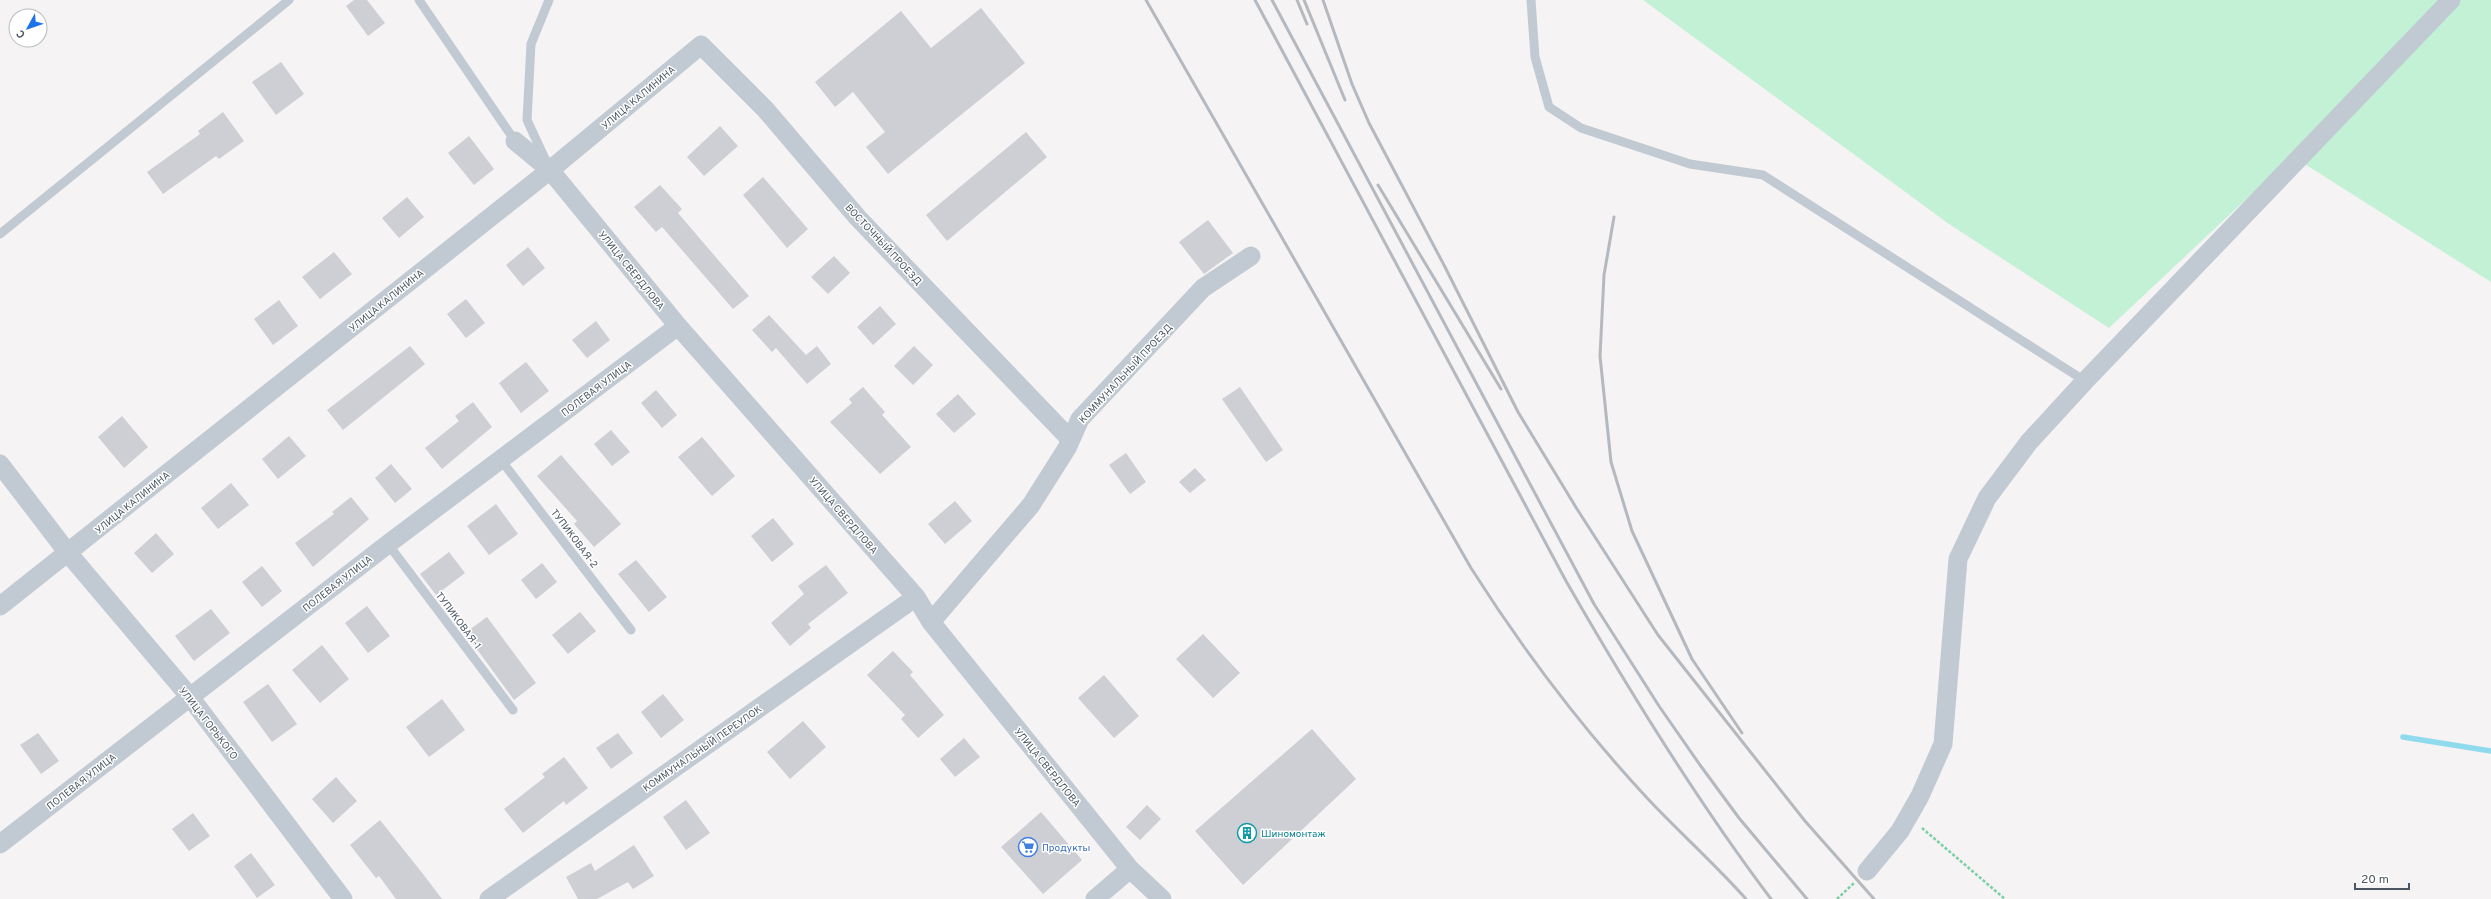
<svg xmlns="http://www.w3.org/2000/svg" width="2491" height="899" viewBox="0 0 2491 899" font-family="Overpass,sans-serif">
<style>
.green{fill:#c3f1d5}
.lines{fill:none;stroke-linecap:round;stroke-linejoin:round}
.stream{stroke:#90daee;stroke-width:5.5}
.building{fill:#cdcfd5}
.path{stroke:#7ad0a6;stroke-width:2.5;stroke-dasharray:3 2;stroke-linecap:butt}
.lane{stroke:#c1cad2;stroke-width:9}
.street{stroke:#c1cad2;stroke-width:19}
.rail{stroke:#b5b8bd;stroke-width:3}
.labels{text-anchor:middle;stroke-width:3;stroke-linejoin:round;paint-order:stroke}
.street-label{font-size:10px;fill:#4a5661;stroke:#fff}
.culture-label{font-size:10px;fill:#0d838f;stroke:#fff;text-anchor:start}
.shop-label{font-size:10px;fill:#366cbe;stroke:#fff;text-anchor:start}
</style>
<rect width="100%" height="100%" fill="#f5f3f3"/>
<path class="green" d="M1643,0H2491V282L2292,156L2109,328L1949,224Z"/>
<g class="lines">
<path class="stream" d="M2403,737L2491,751"/>
</g>
<path class="building" d="M354,0H367L385,23L368,36L346,6Z
M981,8L1025,63L888,174L866,147L885,132L853,92L835,107L815,82L901,11L931,48Z
M281,62L304,94L276,115L252,82Z
M223,112L244,141L219,159L216,156L163,194L147,172L200,134L198,131Z
M720,126L738,146L704,176L687,157Z
M1026,132L1047,157L947,241L926,215Z
M469,136L494,169L474,185L448,153Z
M763,177L808,229L787,248L743,195Z
M660,185L682,209L678,213L749,296L733,309L662,227L656,232L634,207Z
M407,197L424,217L399,238L382,218Z
M1208,220L1233,253L1204,274L1179,242Z
M528,247L545,268L523,286L506,265Z
M334,252L352,274L320,299L302,277Z
M834,256L850,273L828,294L811,277Z
M466,299L485,323L466,338L447,314Z
M279,300L298,326L273,345L254,319Z
M880,306L896,324L873,345L857,327Z
M769,315L806,355L817,346L831,364L807,384L776,348L772,352L752,330Z
M596,321L610,340L587,358L572,340Z
M410,346L425,364L343,430L327,410Z
M914,346L933,365L913,385L894,366Z
M526,362L549,391L521,413L499,383Z
M863,387L885,412L882,415L911,447L880,474L830,422L852,403L849,399Z
M1240,387L1283,450L1266,462L1222,399Z
M656,390L677,415L662,428L641,403Z
M958,394L976,414L954,433L936,414Z
M473,402L492,427L442,469L425,448L459,421L455,416Z
M122,416L148,447L124,468L98,437Z
M611,430L630,452L612,466L594,444Z
M289,436L306,456L278,479L262,459Z
M702,437L735,476L712,496L678,457Z
M1126,453L1146,482L1130,494L1109,465Z
M561,455L621,524L594,547L574,524L577,521L537,476Z
M391,464L412,489L395,503L375,478Z
M1195,468L1206,480L1190,493L1179,482Z
M231,483L249,505L218,529L201,508Z
M351,497L369,519L313,567L295,543L334,514L332,512Z
M955,501L972,521L945,544L928,524Z
M496,504L518,534L489,555L467,526Z
M773,518L794,544L772,562L751,536Z
M156,533L174,554L152,573L134,553Z
M449,552L465,573L436,595L420,574Z
M636,560L667,597L649,612L618,574Z
M542,563L557,582L536,599L521,580Z
M826,565L848,593L808,624L811,628L790,646L771,623L804,594L798,586Z
M262,566L282,591L262,607L242,582Z
M367,606L390,636L368,653L345,623Z
M211,609L230,633L194,661L175,636Z
M580,612L596,631L568,654L552,635Z
M487,617L536,683L514,700L465,633Z
M1203,634L1240,673L1213,698L1176,659Z
M322,645L349,679L320,703L292,670Z
M893,651L913,672L910,675L944,715L918,738L901,719L905,715L867,675Z
M1104,675L1139,716L1114,738L1078,698Z
M268,684L297,724L272,742L243,702Z
M663,694L684,720L661,738L641,712Z
M442,699L465,730L429,757L406,727Z
M803,721L826,747L790,779L767,752Z
M1312,729L1356,779L1243,885L1195,831Z
M38,733L59,761L41,774L20,745Z
M618,733L633,753L611,769L596,748Z
M964,738L980,757L955,777L940,759Z
M564,757L588,788L566,805L564,801L523,833L504,809L545,777L542,774Z
M336,777L357,801L333,823L312,799Z
M686,800L710,833L686,850L663,817Z
M1147,805L1161,819L1140,840L1126,827Z
M1041,812L1082,860L1043,894L1001,847Z
M193,813L210,836L189,851L172,829Z
M380,820L423,874L442,899H396L379,876L376,878L350,845Z
M634,845L654,876L633,889L628,882L597,899H578L566,877L591,863L595,871Z
M251,853L275,885L257,898L234,866Z"/>
<g class="lines">
<path class="path" d="M1922,828L2005,899
M1837,899L1854,883"/>
<path class="lane" d="M419,0L515,141
M1531,0L1535,57L1549,107L1581,128L1690,164L1763,175L2085,381
M546,161L527,120L531,44L549,0
M0,234L289,0
M501,460L631,630
M388,544L513,710"/>
<path class="street" d="M515,141L550,170L678,326L916,597L931,622L1130,869L1162,899
M0,464L68,553L190,697L343,899
M0,606L550,170L701,45L765,109L858,218L1070,439
M931,622L1031,505L1067,448L1080,419L1203,288L1251,256
M0,844L388,544L678,326
M1867,871L1900,831L1920,796L1943,744L1958,559L1987,498L2029,442L2085,381L2451,0
M489,899L916,597
M1095,899L1130,869"/>
<path class="rail" d="M1146,0L1471,568C1523,650 1582,728 1648,799C1680,833 1715,864 1746,899
M1255,0L1566,581C1629,691 1695,798 1771,899
M1272,0L1594,604L1659,706L1700,765L1739,818L1807,899
M1297,0L1307,24
M1304,0L1345,100
M1323,0L1352,84L1369,123L1445,267L1518,412L1577,509L1658,635L1805,821L1874,899
M1378,185L1501,389
M1614,217L1604,275L1600,356L1611,462L1632,531L1692,659L1742,733"/>
</g>
<defs>
<g id="building-ring" transform="scale(1)"><circle r="9.5" fill="#fff" stroke="#0f9aa8" stroke-width="1.5"/><path d="M-4-6H4V6H1V3H-1V6H-4ZM-2.5-4.3h1.7v1.8h-1.7ZM.8-4.3h1.7v1.8H.8ZM-2.5-1h1.7V.8h-1.7ZM.8-1h1.7V.8H.8Z" fill="#0f9aa8"/></g>
<g id="supermarket-ring" transform="scale(1)"><circle r="9.5" fill="#fff" stroke="#3f7fe0" stroke-width="1.5"/><path d="M-6-5.5h2.5l.6 2H6L4.5 2H-2.5L-4.4-4H-6ZM-1.5 3.2a1.3 1.3 0 1 0 .1 0ZM3 3.2a1.3 1.3 0 1 0 .1 0Z" fill="#3f7fe0"/></g>
</defs>
<g fill-rule="evenodd">
<use href="#building-ring" x="1247" y="833"/>
<use href="#supermarket-ring" x="1028" y="847"/>
</g>
<g class="labels">
<g class="street-label">
<text transform="translate(638 97) rotate(-40)" y="4">УЛИЦА КАЛИНИНА</text>
<text transform="translate(884 244) rotate(47)" y="4">ВОСТОЧНЫЙ ПРОЕЗД</text>
<text transform="translate(632 270) rotate(51)" y="4">УЛИЦА СВЕРДЛОВА</text>
<text transform="translate(386 300) rotate(-39)" y="4">УЛИЦА КАЛИНИНА</text>
<text transform="translate(1125 373) rotate(-47)" y="4">КОММУНАЛЬНЫЙ ПРОЕЗД</text>
<text transform="translate(596 388) rotate(-37)" y="4">ПОЛЕВАЯ УЛИЦА</text>
<text transform="translate(132 502) rotate(-39)" y="4">УЛИЦА КАЛИНИНА</text>
<text transform="translate(844 515) rotate(49)" y="4">УЛИЦА СВЕРДЛОВА</text>
<text transform="translate(575 538) rotate(53)" y="4">ТУПИКОВАЯ-2</text>
<text transform="translate(337 583) rotate(-38)" y="4">ПОЛЕВАЯ УЛИЦА</text>
<text transform="translate(459 620) rotate(53)" y="4">ТУПИКОВАЯ-1</text>
<text transform="translate(209 723) rotate(52)" y="4">УЛИЦА ГОРЬКОГО</text>
<text transform="translate(702 748) rotate(-35)" y="4">КОММУНАЛЬНЫЙ ПЕРЕУЛОК</text>
<text transform="translate(1048 767) rotate(51)" y="4">УЛИЦА СВЕРДЛОВА</text>
<text transform="translate(81 781) rotate(-38)" y="4">ПОЛЕВАЯ УЛИЦА</text>
</g>
<g class="culture-label">
<text x="1261" y="837">Шиномонтаж</text>
</g>
<g class="shop-label">
<text x="1042" y="851">Продукты</text>
</g>
</g>
<g transform="translate(28 28) rotate(230)"><circle r="19" fill="#ffffff" stroke="#b7bbc0"/>
<path d="M0-3L7 15L0 10L-7 15Z" fill="#1a73e8"/>
<text y="-6" font-size="11" font-weight="bold" text-anchor="middle" fill="#4a5661">С</text>
</g>
<path d="M2355 883v6h54v-6" fill="none" stroke="#4a5661" stroke-width="2"/>
<text x="2361" y="883" font-size="12" fill="#4a5661" stroke="#ffffff" stroke-width="3" paint-order="stroke">20 m</text>
</svg>
